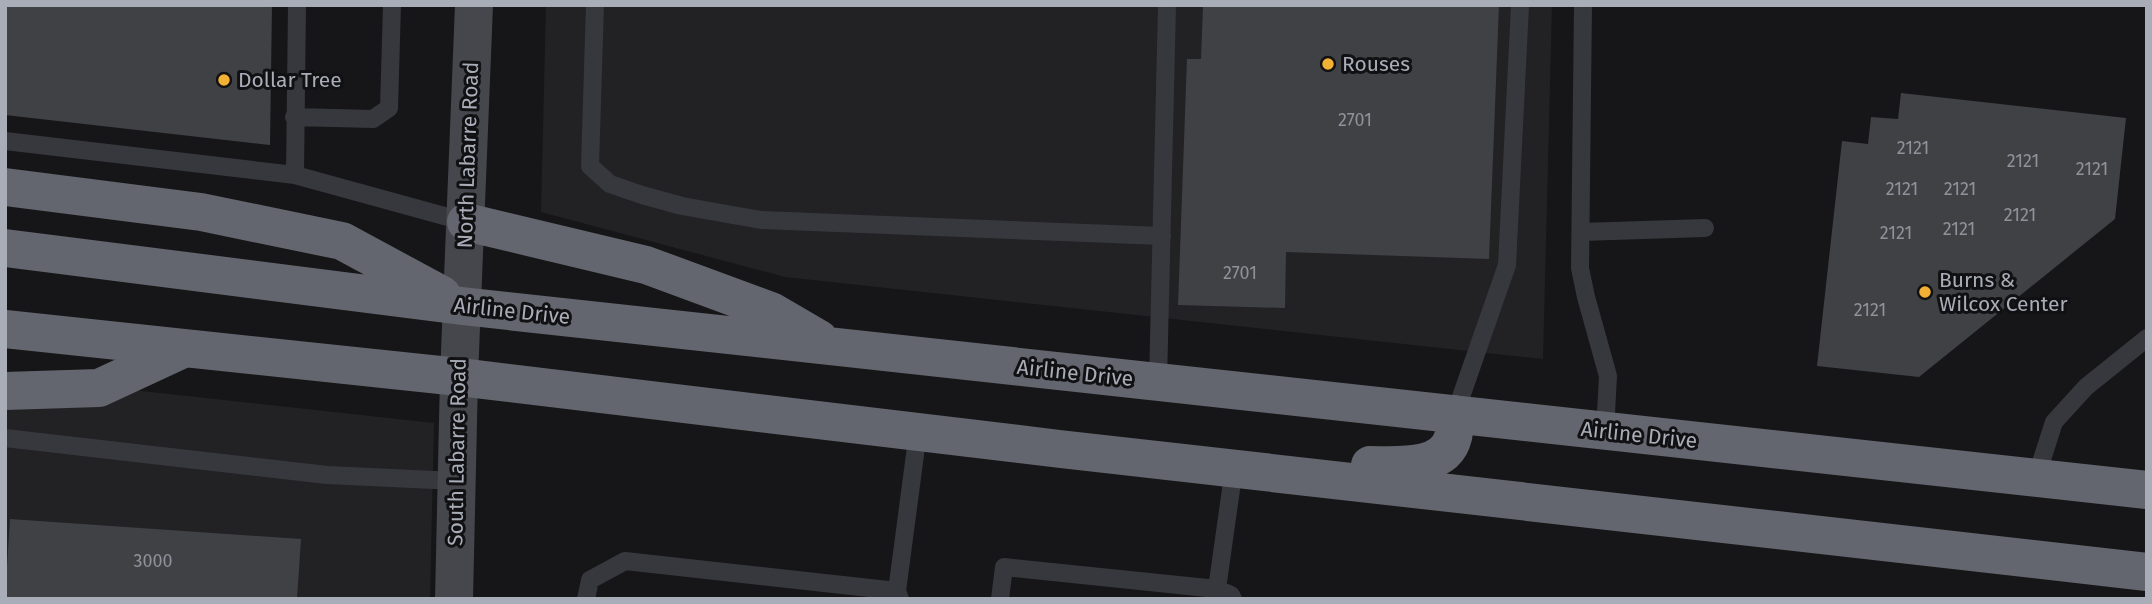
<svg xmlns="http://www.w3.org/2000/svg" width="2152" height="604" viewBox="0 0 2152 604" font-family="'Fira Sans',sans-serif">
<style>
.built{fill:#222225}
.building{fill:#404145}
.lines{fill:none;stroke-linecap:round;stroke-linejoin:round}
.lane{stroke:#37383d;stroke-width:18}
.secondary{stroke:#45474d;stroke-width:38}
.highway{stroke:#63666e;stroke-width:38}
.poi-dot{fill:#f2b134;stroke:#111113;stroke-width:2.5}
.labels{text-anchor:middle;stroke-width:6;stroke-linejoin:round;paint-order:stroke}
.number-label{font-size:18px;fill:#8e929b}
.poi-label{font-size:21px;fill:#a8adb8;stroke:#111113;text-anchor:start}
.street-label{font-size:21px;fill:#a8adb8;stroke:#111113}
</style>
<rect width="100%" height="100%" fill="#161618"/>
<path class="built" d="M546,5H1552L1543,359L785,277L541,212Z
M5,376L434,423L430,599H5Z"/>
<path class="building" d="M5,5H272L270,145L5,115Z
M1203,5H1499L1489,259L1286,252L1285,308L1178,305L1187,59H1201Z
M1901,93L2126,118L2115,219L1919,377L1817,366L1842,141L1868,144L1871,117L1898,119Z
M10,519L301,539L297,599H5Z"/>
<g class="lines">
<path class="lane" d="M595,5L590,166L610,184L642,195L682,206L761,220L1162,236
M1583,5L1580,268L1586,297L1608,376L1605,431
M294,117L373,119L389,108L392,5
M5,141L295,175L466,222
M295,175L297,5
M1581,232L1705,228
M1158,382L1167,5
M1455,414L1507,265L1520,5
M5,438L327,475L456,481
M2036,478L2054,422L2086,387L2147,338
M1217,589L1234,468
M897,591L918,432
M586,599L590,580L625,561L897,591L900,599
M1000,599L1004,567L1217,589L1231,595L1233,599"/>
<path class="secondary" d="M454,599L459,377L474,5"/>
<path class="highway" d="M5,187L201,212L342,241L442,295
M466,222L646,265L771,311L819,339
M5,248L462,306L2147,490
M5,329L459,377L1060,449L2147,572
M5,391L99,388L183,349
M1370,465C1396,465 1445,470 1453,437C1455,430 1454,421 1455,414"/>
</g>
<g class="poi-dot">
<circle cx="1328" cy="64" r="7"/>
<circle cx="224" cy="80" r="7"/>
<circle cx="1925" cy="292" r="7"/>
</g>
<g class="labels">
<g class="number-label">
<text x="1355" y="126">2701</text>
<text x="1913" y="154">2121</text>
<text x="2023" y="167">2121</text>
<text x="2092" y="175">2121</text>
<text x="1902" y="195">2121</text>
<text x="1960" y="195">2121</text>
<text x="2020" y="221">2121</text>
<text x="1959" y="235">2121</text>
<text x="1896" y="239">2121</text>
<text x="1240" y="279">2701</text>
<text x="1870" y="316">2121</text>
<text x="153" y="567">3000</text>
</g>
<g class="poi-label">
<text x="1342" y="71">Rouses</text>
<text x="238" y="87">Dollar Tree</text>
<text x="1939" y="287">Burns &amp;<tspan x="1939" dy="24">Wilcox Center</tspan></text>
</g>
<g class="street-label">
<text transform="translate(468 155) rotate(-88)" y="7">North Labarre Road</text>
<text transform="translate(512 311) rotate(6)" y="7">Airline Drive</text>
<text transform="translate(1075 373) rotate(6)" y="7">Airline Drive</text>
<text transform="translate(1639 435) rotate(6)" y="7">Airline Drive</text>
<text transform="translate(457 452) rotate(-89)" y="7">South Labarre Road</text>
</g>
</g>
<rect width="2152" height="604" fill="none" stroke="#a8adb8" stroke-width="14"/>
</svg>
